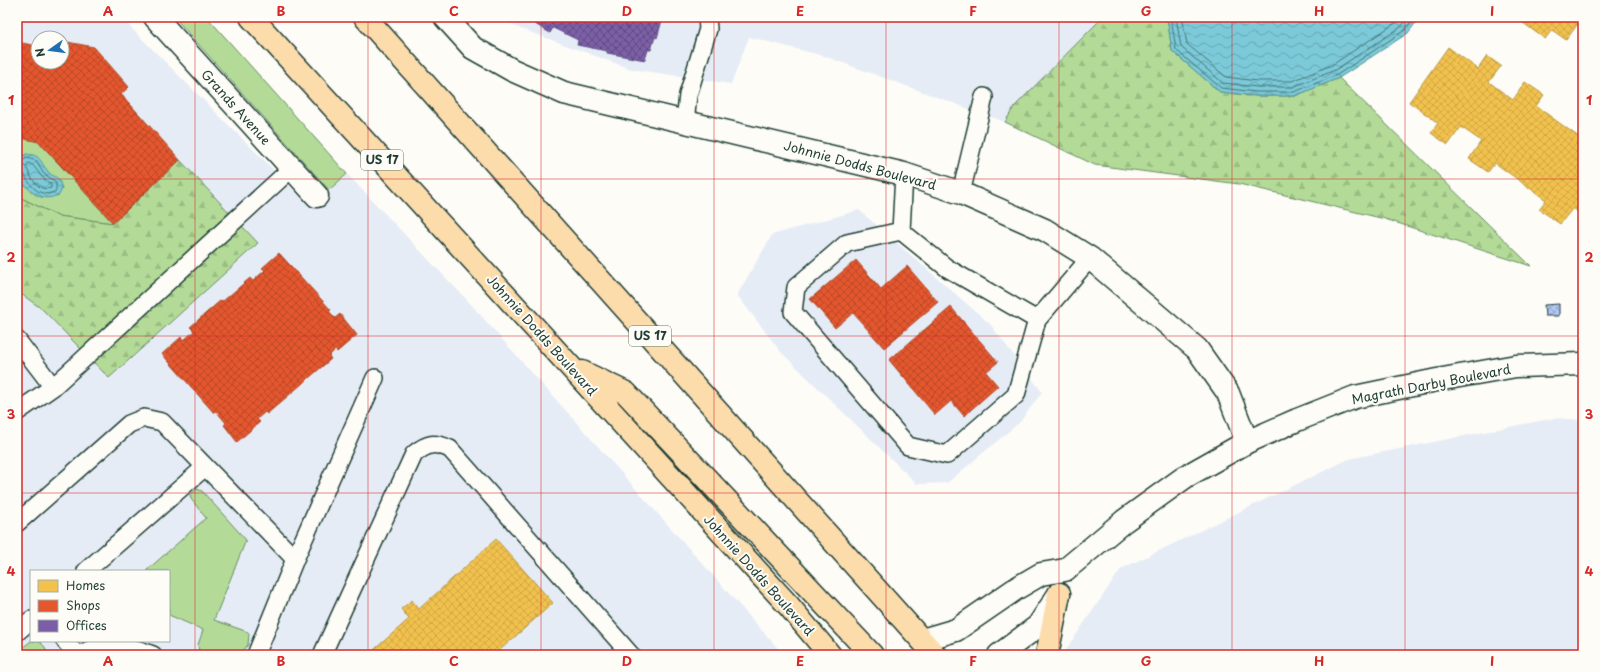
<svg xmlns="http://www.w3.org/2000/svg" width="1600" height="672" viewBox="0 0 1600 672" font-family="'Playpen Sans',sans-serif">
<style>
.built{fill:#e6ecf6;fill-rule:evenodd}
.grass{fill:#b3db97;stroke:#698c66}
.forest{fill:url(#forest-firs);stroke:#698c66}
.water{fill:url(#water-waves);stroke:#579297}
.homes{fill:url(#homes-cross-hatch);stroke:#b39946}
.shops{fill:url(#shops-cross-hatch);stroke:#a94f30}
.offices{fill:url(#offices-cross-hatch);stroke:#5f5484}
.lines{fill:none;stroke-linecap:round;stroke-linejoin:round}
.shore{stroke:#447576;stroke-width:1}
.building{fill:url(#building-cross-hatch);stroke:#1f3d34}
.lane-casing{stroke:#1f3d34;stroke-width:20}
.street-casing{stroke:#1f3d34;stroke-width:25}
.secondary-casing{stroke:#1f3d34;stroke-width:25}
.highway-casing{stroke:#1f3d34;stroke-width:25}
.lane{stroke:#fdfcf7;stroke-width:17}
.street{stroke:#fdfcf7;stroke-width:22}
.secondary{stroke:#fdfcf7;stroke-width:22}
.highway{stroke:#fddcac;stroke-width:22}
.grid{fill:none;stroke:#d62828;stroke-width:1;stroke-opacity:0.55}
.labels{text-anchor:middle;stroke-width:4;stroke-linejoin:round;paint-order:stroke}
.shield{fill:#fdfcf7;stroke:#62766e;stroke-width:1}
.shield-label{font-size:12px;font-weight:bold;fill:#1f3d34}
.street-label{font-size:13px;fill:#1f3d34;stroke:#fdfcf7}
.neatline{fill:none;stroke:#d62828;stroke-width:1.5}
.grid-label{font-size:13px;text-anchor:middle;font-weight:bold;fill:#d62828}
</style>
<defs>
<pattern id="forest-firs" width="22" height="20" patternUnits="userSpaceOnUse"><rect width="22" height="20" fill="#b3db97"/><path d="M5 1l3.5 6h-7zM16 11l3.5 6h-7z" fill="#9abd83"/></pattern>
<pattern id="water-waves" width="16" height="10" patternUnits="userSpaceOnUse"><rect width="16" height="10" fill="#7ccad9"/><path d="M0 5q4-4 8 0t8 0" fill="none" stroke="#65a5b1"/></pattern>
<pattern id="homes-cross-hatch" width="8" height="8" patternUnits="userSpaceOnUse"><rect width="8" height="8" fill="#f2c14e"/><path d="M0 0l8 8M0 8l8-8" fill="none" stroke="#cfa745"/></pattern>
<pattern id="shops-cross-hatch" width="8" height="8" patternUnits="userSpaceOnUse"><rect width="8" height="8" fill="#e4572e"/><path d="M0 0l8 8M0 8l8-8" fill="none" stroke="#b84928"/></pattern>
<pattern id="offices-cross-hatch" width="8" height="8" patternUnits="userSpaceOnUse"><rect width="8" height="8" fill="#7b5ea7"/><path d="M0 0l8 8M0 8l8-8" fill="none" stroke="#5e4b81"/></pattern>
<pattern id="building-cross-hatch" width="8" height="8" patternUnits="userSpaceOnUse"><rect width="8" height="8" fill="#b0c6f5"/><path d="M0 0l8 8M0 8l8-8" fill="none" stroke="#8fa2c7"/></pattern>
</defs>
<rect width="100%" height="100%" fill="#fdfcf7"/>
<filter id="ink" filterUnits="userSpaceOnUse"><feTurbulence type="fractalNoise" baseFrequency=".025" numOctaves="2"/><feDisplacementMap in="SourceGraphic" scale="8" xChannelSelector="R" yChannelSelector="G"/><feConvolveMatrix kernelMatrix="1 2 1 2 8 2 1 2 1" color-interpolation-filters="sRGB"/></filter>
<g filter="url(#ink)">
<path class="built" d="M17,17H120L310,206L347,174L468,301L784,655H17ZM38,38H62V62H38ZM31,571H169V641H31Z
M505,17H1103L1014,107L1005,122L824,56L749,37L731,84L631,69L516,27Z
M859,210L990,324L1042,392L1020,422L947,483L917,484L781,352L737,295L772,235Z
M1554,418L1583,420V655H1066L1065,651L1121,569L1349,459Z"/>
<path class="grass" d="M174,17H207L347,174L329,190Z
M17,137L39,142L113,223L58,216L17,196Z
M197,489L202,491L246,540L214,620L248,632L249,634L248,645L239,655H204L199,652L198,645L203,630L169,615V571H146L206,518L191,499L190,495Z
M31,641L40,642L45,647L48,655H28L22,648Z"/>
<path class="forest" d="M1103,17H1167L1172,51L1220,92L1256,96H1295L1339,78L1531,266L1385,219L1239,184L1095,165L1005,122L1014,107Z
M180,160L258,243L109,378L42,309L17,291V196L58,216L113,223Z"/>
<path class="water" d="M1167,17H1420L1408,33L1339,78L1295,96H1256L1220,92L1172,51Z
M26,154C41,155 39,160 47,170C54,180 58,172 62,189L59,195C53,197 47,199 41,197C25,192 7,164 26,154Z"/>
<path class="homes" d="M1515,17H1576L1580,21L1566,40L1552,30L1545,39Z
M1448,47L1478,69L1487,56L1501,66L1489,82L1513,100L1525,82L1544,95L1536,106L1583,140V216L1573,208L1560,224L1539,209L1546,200L1495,163L1488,172L1469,159L1481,141L1461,127L1448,145L1431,133L1438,123L1409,102Z
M496,539L553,603L500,650L504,655H368L409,619L401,609L412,600L419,609Z"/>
<path class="shops" d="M62,41L94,47L129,87L121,94L180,160L113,223L39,142L17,137V42L38,46V62H62Z
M279,253L331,310L329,311L335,318L340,314L357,335L337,352L335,350L329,356L331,359L267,414L265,412L257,419L260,422L237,442L224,425L226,423L216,411L214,413L162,354L181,337L184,340L194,331L190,327L221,300L223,301L250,278L253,281L265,270L262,268Z
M856,260L881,289L907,266L938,302L884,348L853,313L835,328L810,299Z
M951,307L998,362L986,372L998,386L964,416L951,401L935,415L889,360Z"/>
<path class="offices" d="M519,17H663L657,38L655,37L651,50H648L645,60L607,53V51L577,45L578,40L553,28L550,33L530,21L528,23Z"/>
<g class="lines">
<path class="shore" d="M1171,17L1176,50L1221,88L1256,92H1294L1337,75L1405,30L1415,17
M1176,17L1181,47L1223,83L1257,87H1293L1335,70L1401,27L1409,17
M1182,17L1187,44L1226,77L1257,81H1292L1332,65L1397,22L1401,17
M29,163C37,166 39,178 51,184V188C37,192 31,177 26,167Z
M17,164L27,158L37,161L43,173L56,182V191C40,200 28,184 22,170L17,168"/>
</g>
<path class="building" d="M1559,304V316H1545L1544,305Z"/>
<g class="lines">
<g class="lane-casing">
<path id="lane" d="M685,122L688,95L708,29L707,17
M904,174L901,231L847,243L796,287L793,312L908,446L947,455L1016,395L1037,320L1090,258
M961,193L984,97
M901,231L947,268L1037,320
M17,340L53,387
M17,412L53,387L292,168
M17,523L129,424L144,418L162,422L295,559L256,655
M295,559L375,378
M86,571L205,467
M17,632L31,620
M65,641L77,655
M78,655C108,640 124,643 153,655
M322,655L414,454C428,443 434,442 450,449L631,655"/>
</g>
<g class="street-casing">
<path id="street" d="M155,17L317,196"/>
</g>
<g class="secondary-casing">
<path id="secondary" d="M445,17L473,48L512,70L564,93L904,174L961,193L1045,230L1090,258L1197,349L1228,393L1247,442
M922,640L956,630L1017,588L1041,574L1065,570L1124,521L1185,477L1247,442L1297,420L1355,397L1437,380L1516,366L1583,364
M999,655L1038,626L1059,594"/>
</g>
<g class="highway-casing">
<path id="highway" d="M251,17L789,606L830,655
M365,17L935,655
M582,372L626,393L872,655
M1047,655L1059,594"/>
</g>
<use href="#lane" class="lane"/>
<use href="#street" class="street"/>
<use href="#secondary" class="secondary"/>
<use href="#highway" class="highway"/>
</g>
</g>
<path class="grid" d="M195,17V655M368,17V655M541,17V655M714,17V655M886,17V655M1059,17V655M1232,17V655M1405,17V655M17,179H1583M17,336H1583M17,493H1583"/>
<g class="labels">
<g class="shield">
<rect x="361" y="150" width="42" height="20" rx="3"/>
<rect x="629" y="326" width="42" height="20" rx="3"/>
</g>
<g class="shield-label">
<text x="382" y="164">US 17</text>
<text x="650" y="340">US 17</text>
</g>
<g class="street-label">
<text transform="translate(236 107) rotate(48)" y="5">Grands Avenue</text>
<text transform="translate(860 165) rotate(15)" y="5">Johnnie Dodds Boulevard</text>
<text transform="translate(542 335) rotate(48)" y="5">Johnnie Dodds Boulevard</text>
<text transform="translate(1431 384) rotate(-11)" y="5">Magrath Darby Boulevard</text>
<text transform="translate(759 575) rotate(48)" y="5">Johnnie Dodds Boulevard</text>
</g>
</g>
<rect width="1600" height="672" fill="none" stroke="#fdfcf7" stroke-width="44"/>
<rect x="30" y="570" width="140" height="72" fill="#fdfcf7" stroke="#a4b0a9"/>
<rect x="38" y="580" width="20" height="12" fill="#f2c14e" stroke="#a4b0a9"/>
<text x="66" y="590" font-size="12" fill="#1f3d34">Homes</text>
<rect x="38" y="600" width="20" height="12" fill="#e4572e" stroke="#a4b0a9"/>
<text x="66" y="610" font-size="12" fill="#1f3d34">Shops</text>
<rect x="38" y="620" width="20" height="12" fill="#7b5ea7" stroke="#a4b0a9"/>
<text x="66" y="630" font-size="12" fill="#1f3d34">Offices</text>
<g transform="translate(50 50) rotate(256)"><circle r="19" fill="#fdfcf7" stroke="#a4b0a9"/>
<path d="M0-3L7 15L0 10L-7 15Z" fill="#1f6fb2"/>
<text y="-6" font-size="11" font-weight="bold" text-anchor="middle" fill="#1f3d34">N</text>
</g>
<rect x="22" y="22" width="1556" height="628" class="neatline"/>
<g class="grid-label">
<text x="108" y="16">A</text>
<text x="281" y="16">B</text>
<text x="454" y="16">C</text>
<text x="627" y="16">D</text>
<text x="800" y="16">E</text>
<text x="973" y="16">F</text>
<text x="1146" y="16">G</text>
<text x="1319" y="16">H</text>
<text x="1492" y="16">I</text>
<text x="11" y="105">1</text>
<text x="1589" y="105">1</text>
<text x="11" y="262">2</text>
<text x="1589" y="262">2</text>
<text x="11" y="419">3</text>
<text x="1589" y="419">3</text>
<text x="11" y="576">4</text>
<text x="1589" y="576">4</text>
<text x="108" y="666">A</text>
<text x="281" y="666">B</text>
<text x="454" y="666">C</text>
<text x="627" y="666">D</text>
<text x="800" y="666">E</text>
<text x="973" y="666">F</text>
<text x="1146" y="666">G</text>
<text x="1319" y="666">H</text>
<text x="1492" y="666">I</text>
</g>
</svg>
